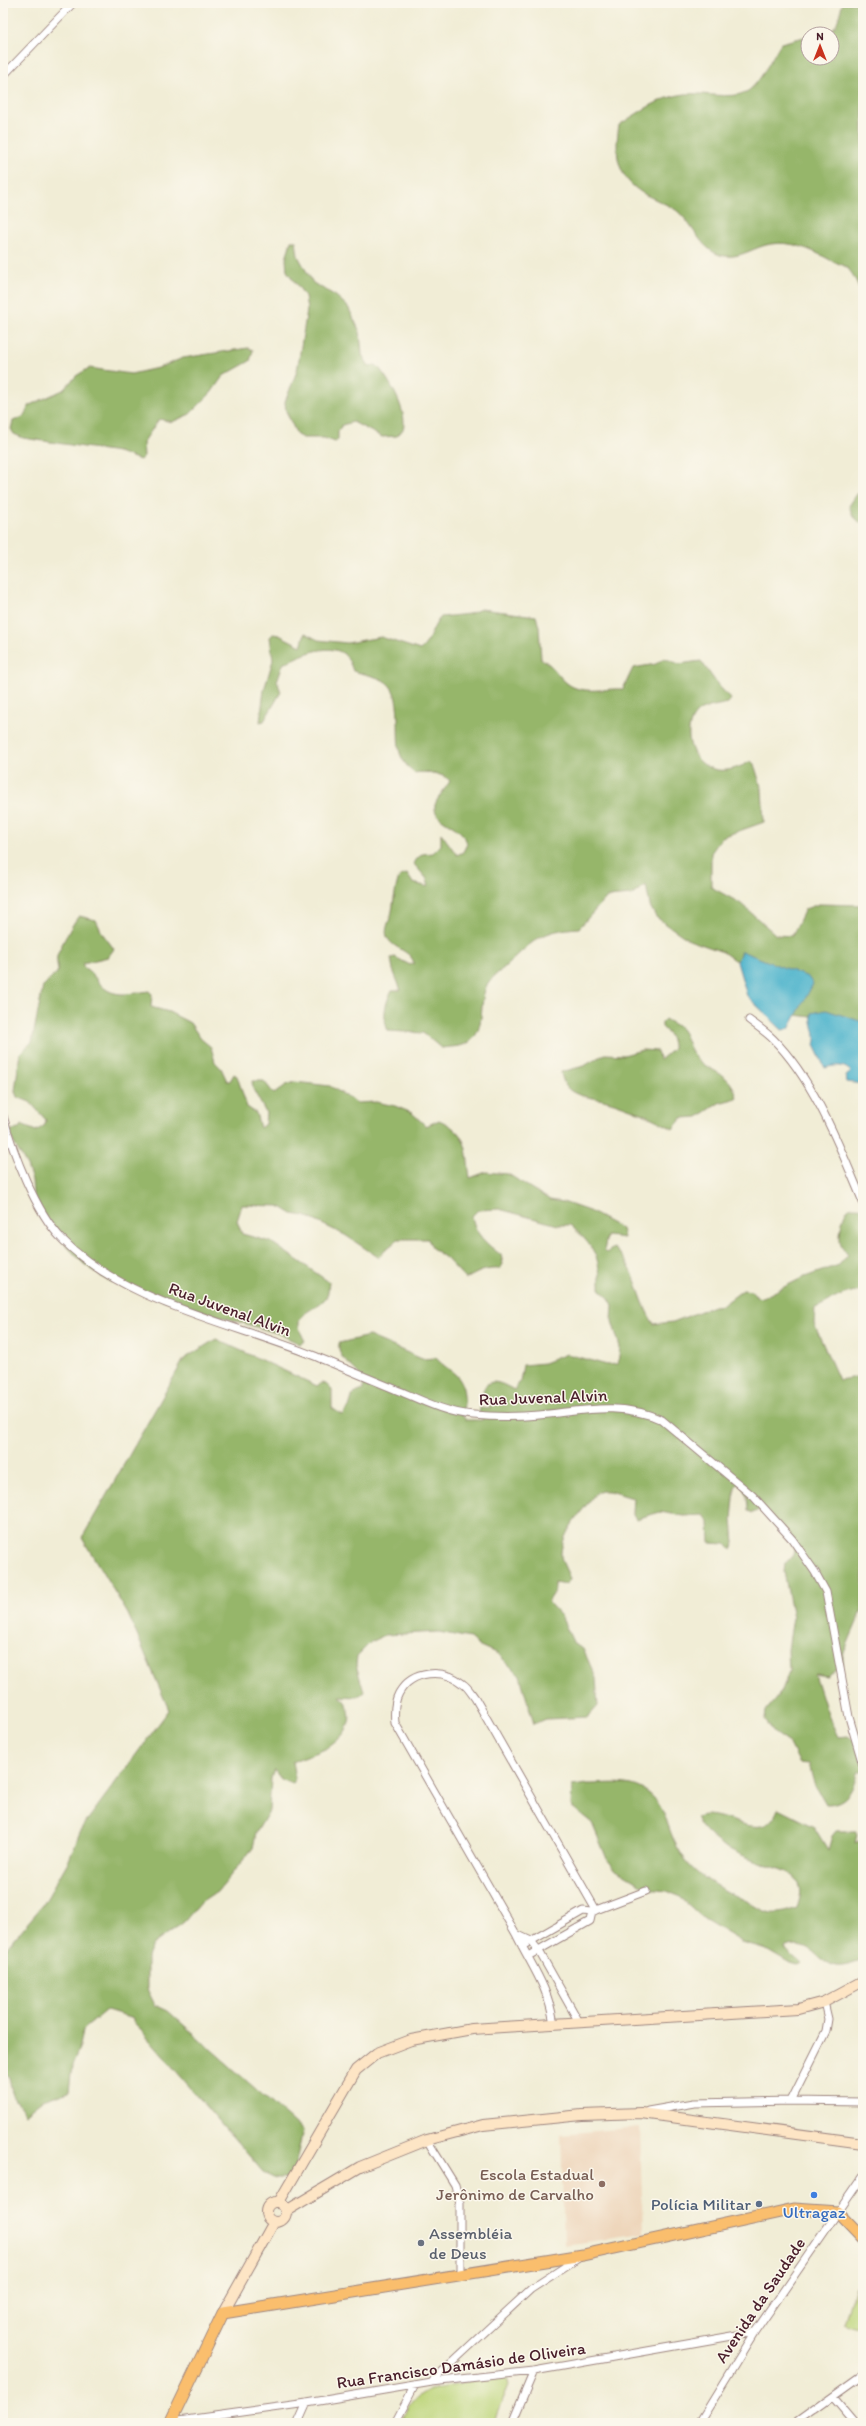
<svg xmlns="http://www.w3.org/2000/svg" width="866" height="2426" viewBox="0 0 866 2426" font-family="Itim,sans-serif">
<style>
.built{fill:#eed6bb}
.green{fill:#bdd57a;stroke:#847a52}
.forest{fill:#96b66a;stroke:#706a4a}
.water{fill:#4db4cc;stroke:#4c6a7c}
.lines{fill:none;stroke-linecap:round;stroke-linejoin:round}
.street-casing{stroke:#9e8680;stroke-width:9}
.secondary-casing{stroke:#9e8680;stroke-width:12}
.primary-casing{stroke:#9e8680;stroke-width:13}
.street{stroke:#fff;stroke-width:7}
.secondary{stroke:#fde5c5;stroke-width:10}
.primary{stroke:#fabe6d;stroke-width:11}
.education-dot{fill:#8d6e63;stroke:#fbf7ec;stroke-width:1.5}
.shop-dot{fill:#3f7fe0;stroke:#fbf7ec;stroke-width:1.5}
.service-dot{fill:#5c6f8a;stroke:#fbf7ec;stroke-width:1.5}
.worship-dot{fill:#6b7280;stroke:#fbf7ec;stroke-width:1.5}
.labels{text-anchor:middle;stroke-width:3;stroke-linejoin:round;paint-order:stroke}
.street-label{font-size:17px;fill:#4a1f2b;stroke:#fbf7ec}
.education-label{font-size:17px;fill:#785e54;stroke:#fbf7ec;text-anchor:end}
.service-label{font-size:17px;fill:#4e5e75;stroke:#fbf7ec;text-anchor:end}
.shop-label{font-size:17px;fill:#366cbe;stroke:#fbf7ec}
.worship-label{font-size:17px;fill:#5b616d;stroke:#fbf7ec;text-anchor:start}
</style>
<rect width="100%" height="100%" fill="#fbf7ec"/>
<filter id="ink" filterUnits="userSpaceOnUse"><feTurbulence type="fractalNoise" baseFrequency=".025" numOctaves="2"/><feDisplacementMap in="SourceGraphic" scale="8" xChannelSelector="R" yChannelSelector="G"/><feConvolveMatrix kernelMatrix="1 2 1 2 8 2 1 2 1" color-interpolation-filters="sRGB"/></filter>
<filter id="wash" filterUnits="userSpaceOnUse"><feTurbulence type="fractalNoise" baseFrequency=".012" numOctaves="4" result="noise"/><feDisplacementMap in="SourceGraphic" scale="16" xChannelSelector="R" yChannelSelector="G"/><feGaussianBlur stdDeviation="0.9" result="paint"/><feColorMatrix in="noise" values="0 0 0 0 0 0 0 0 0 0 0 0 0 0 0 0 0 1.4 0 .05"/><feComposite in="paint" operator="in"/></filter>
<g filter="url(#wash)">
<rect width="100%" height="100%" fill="#f1edd6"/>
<path class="built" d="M640,2127L643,2234L564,2245L561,2134Z"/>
<path class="green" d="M855,2287L863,2289V2330L844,2323Z
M500,2376L507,2378L509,2385L493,2423H400C408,2407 413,2397 430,2390Z"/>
<path class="forest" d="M843,3H863V295C857,286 855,274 846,267C842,264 836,263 832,261C812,250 790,239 766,245C751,249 737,260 720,255C700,249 692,222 676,210C667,204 656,200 646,195C617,179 614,155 619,125C640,112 659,97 685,94C702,92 731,100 746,92C759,86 773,55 781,43L808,36V58H832V34H819C840,31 837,19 843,3Z
M291,241H296L298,256L313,283L336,296L348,307L360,332L362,355L369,366L376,365C387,375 409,413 403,429C402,431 399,434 397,436L382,437L353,422L342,425L338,431V440L335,442L324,438H303L297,435L286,411L285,402L297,371L307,310L305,296L287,271L286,259Z
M248,348L253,350L250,361L223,376L211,393L190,414L172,422L159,419L143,443L144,456L140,460L118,452L23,438L14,434L11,429L13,421L23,417L30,405L63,390L76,376L89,368L131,374L158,368L183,358Z
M863,491V525L853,516L849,506L857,494Z
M481,609L536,616L539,627L541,659C553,664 558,677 568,684C583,695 605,688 623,689L633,668L656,664L664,658L679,664L701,661L718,685L731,699L728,703C720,705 709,706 701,710C673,726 695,795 751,761L754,764L762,790L764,822L722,837L711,853V887L740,903L776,935L792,936L805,909L819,904L863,905V1023L795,1015L749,961L734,960L723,952L689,940L656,917L650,906L646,885L632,895L607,897L579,928C542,930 534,940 508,964C502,970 493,976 488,983C477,1001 488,1033 466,1044C459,1047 449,1047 441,1048L423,1033L388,1031C382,1016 385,1004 392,990H401L393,970L391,958L395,957L410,965L414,963C411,953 402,951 394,945C379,934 390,923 392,911C394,900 395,890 398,880L400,876L407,874L413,883L429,887L427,879L413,863L422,854L433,853L441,845V833L457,855L463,852L467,844C464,824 432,823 435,805C437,798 446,788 450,781C444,773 424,771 414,773C408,768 402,760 400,753C395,733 404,695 386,682C377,676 363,674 353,671C351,665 348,658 344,654C328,642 298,656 283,664L277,681L281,692L264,721L260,722L264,690L273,660L270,637L273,634L279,635L301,646L305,633L318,640L347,643L381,637L420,650C430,643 432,626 441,617L469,614Z
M79,916L96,920L102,933L114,949L108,957L83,963V967C92,972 94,977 101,985C114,999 132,993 149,991L152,994L151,1007L169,1012L190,1023L201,1039L211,1047L215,1062L221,1068L227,1081H230L234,1074L237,1076L247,1107L256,1113L260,1128L265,1124L266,1113L253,1089L252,1081H264L274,1094L286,1085L295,1082L330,1086L357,1103L376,1102L395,1106L412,1113L426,1126L439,1120C469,1133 466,1150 470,1178L486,1172L508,1174L550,1200L563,1202L589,1211L622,1229L624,1238L607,1236L604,1251L606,1253L614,1248C638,1268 637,1300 654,1324L673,1322L714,1306L723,1305L743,1290L752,1291L757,1297L762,1298L802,1278L839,1265L848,1255C846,1252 842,1249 841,1245C838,1238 842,1215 848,1209C852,1206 858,1207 863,1208V1293C848,1287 829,1303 815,1308L814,1324L839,1380L863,1376V1608L843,1655V1665L827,1676L815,1674L828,1715L838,1737L848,1736L863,1747V1773L860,1771L857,1773C853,1791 846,1804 826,1804L814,1783L809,1765L800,1764L790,1744L774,1733L765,1720L766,1711L782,1691L789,1671L788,1650L793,1617L784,1572L785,1564L793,1555L794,1550L790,1542L763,1512L759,1510L753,1513L748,1511L747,1496L742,1485L738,1484L735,1487L732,1519L734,1543L731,1550L726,1544L710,1543L709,1522L704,1515L684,1516L660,1512L636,1519L633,1514L634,1498C621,1496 605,1485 594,1495C582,1512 562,1531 561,1554C561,1563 568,1571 570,1580L566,1584L554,1582V1593L548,1602L561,1616L574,1644L583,1649L596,1678L598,1706L588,1717L546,1719L534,1724L520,1676L498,1654L478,1645L470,1638L439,1632L385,1635L372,1641L357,1656L356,1665L364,1692L357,1697L340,1696C359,1715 348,1735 327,1748C316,1754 303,1756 292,1762L295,1778L293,1784L281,1779L274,1770L271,1778L269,1811L256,1833L253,1848L217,1892L199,1904L184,1922L152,1945L147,1957V1989L155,2005L168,2011L303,2131L292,2178H276L263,2172L133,2021V2018L107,2010L83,2030L80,2046L72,2065L69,2091L43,2100L25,2114L12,2094L9,2077L3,2072V1952L43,1905L69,1860L80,1832L89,1818L169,1710L128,1614L82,1538L184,1359L216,1339L317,1386L321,1383L326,1384L332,1390V1408L342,1415L349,1407L353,1394L363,1390C367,1368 336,1365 339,1343L369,1336L422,1359L436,1358C443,1366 451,1370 457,1376C466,1386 465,1404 462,1415L466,1420H483L479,1413L480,1408L491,1409L483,1392C487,1375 503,1384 514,1390L520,1382L523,1365L544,1363L567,1354L607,1365L618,1364L620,1347L612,1321L613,1305L609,1298L600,1290C601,1257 594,1246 570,1225H558L499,1209L478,1210L472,1216C475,1235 487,1244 501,1255L503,1264L500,1269C485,1268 478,1272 466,1279L446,1258L432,1248L428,1239H398L378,1257L345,1235L305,1216L292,1214L279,1206L242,1205L237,1221L242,1234L271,1242L329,1282C328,1288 329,1296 324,1300C308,1315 289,1313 305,1341L300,1344L277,1333L167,1301L105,1279L84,1264L56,1235L33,1195L32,1180L27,1166L7,1131L19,1129L21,1125L36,1131L45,1125L46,1120L30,1102L17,1097L15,1091L20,1053L32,1042L43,986L58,972C58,967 56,961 57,956C58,951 75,919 79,916Z
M665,1019C669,1022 677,1025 681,1029C688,1037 688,1050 697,1059C713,1074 731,1072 737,1098L719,1103L698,1117L682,1118L673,1129C656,1119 626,1106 607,1101C594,1097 582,1098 571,1091C565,1087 562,1079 561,1072L584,1066L605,1054L624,1055L642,1050L657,1051L660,1060L673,1049C674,1039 668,1033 662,1027V1022Z
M588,1784C606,1784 628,1780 644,1790C667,1804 666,1829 679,1850C694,1876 722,1890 748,1902C755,1906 763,1912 771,1913C780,1914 788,1911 797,1908C800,1899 803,1889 798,1881C793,1873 779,1869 771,1866C745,1857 707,1844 696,1817C724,1806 763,1849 778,1809L814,1827L828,1850L832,1836L836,1831H855L857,1835L855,1843L863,1839V1960C855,1963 845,1967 836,1966C818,1964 814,1938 786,1947L785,1949L802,1964L797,1966L790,1964L763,1948L742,1942L704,1919L679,1896L666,1891L648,1889L616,1870L607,1859L592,1823L571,1806L572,1786Z"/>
<path class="water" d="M741,951L808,977L813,984L789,1029L782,1030L747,996L737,962Z
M826,1010L863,1022V1084L847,1082L846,1076L851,1072C845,1064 834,1065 825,1068L814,1045C818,1034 810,1025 812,1013Z"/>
</g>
<g filter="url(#ink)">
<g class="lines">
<g class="street-casing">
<path id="street" d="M3,76L73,3
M749,1020C757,1026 766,1032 773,1039C815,1081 840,1148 863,1202
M3,1116C13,1153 35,1211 62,1239C123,1302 232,1323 312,1355C342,1367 372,1380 402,1392C425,1402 448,1413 473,1415C495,1417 517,1417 539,1415C583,1411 619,1401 662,1420L753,1496L792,1539L815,1572L826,1592L849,1717L863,1765
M596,1910L646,1891
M516,1934L531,1941L583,1911L592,1912
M522,1946L531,1941L539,1951L579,2022
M528,1956L590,1921L592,1912L596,1910L475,1698C471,1693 468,1687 463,1684C444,1668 412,1670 399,1693C394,1702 394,1713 395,1723L516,1934C532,1967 548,1986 554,2024
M791,2101L826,2031L828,2019L824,2002
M648,2111L694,2103L791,2101L863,2102
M427,2140L455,2185L460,2204V2274
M432,2381L531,2289L580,2257
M833,2397L855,2423
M171,2422L307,2403L432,2382L534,2371L755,2332
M298,2423L307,2403
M395,2423L415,2385
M512,2423L534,2371
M699,2423L755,2332L863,2176
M796,2423L863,2375"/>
</g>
<g class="secondary-casing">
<path id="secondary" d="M279,2202L356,2070L377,2053L411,2040L472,2029L798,2009L824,2002L863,1981
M266 2212a10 10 0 1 1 20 0a10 10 0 1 1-20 0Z
M286,2211L360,2167L427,2140L483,2125L582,2115L641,2113L863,2143
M223,2313L274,2222"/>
</g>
<g class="primary-casing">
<path id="primary" d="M170,2423L223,2313L583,2255L794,2209L838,2212L863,2238"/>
</g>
<use href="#street" class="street"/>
<use href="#secondary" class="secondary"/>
<use href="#primary" class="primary"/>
</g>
</g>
<circle class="education-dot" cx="602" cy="2184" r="4"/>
<circle class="shop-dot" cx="814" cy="2195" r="4"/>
<circle class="service-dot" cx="759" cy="2204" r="4"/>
<circle class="worship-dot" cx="421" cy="2243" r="4"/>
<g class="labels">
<g class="street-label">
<text transform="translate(230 1309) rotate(20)" y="6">Rua Juvenal Alvin</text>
<text transform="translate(543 1397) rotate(-2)" y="6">Rua Juvenal Alvin</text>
<text transform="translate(760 2300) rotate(-56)" y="6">Avenida da Saudade</text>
<text transform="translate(461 2365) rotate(-8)" y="6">Rua Francisco Damásio de Oliveira</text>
</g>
<g class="education-label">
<text x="594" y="2180">Escola Estadual<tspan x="594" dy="20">Jerônimo de Carvalho</tspan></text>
</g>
<g class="service-label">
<text x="751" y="2210">Polícia Militar</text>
</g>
<g class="shop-label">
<text x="814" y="2218">Ultragaz</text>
</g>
<g class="worship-label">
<text x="429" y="2239">Assembléia<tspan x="429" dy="20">de Deus</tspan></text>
</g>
</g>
<rect width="866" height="2426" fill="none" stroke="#fbf7ec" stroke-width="16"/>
<g transform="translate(820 46)"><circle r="19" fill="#fbf7ec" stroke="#b4a19f"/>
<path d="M0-3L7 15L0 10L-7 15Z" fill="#c8321e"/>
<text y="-6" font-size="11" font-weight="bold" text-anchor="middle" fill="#4a1f2b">N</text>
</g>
</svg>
